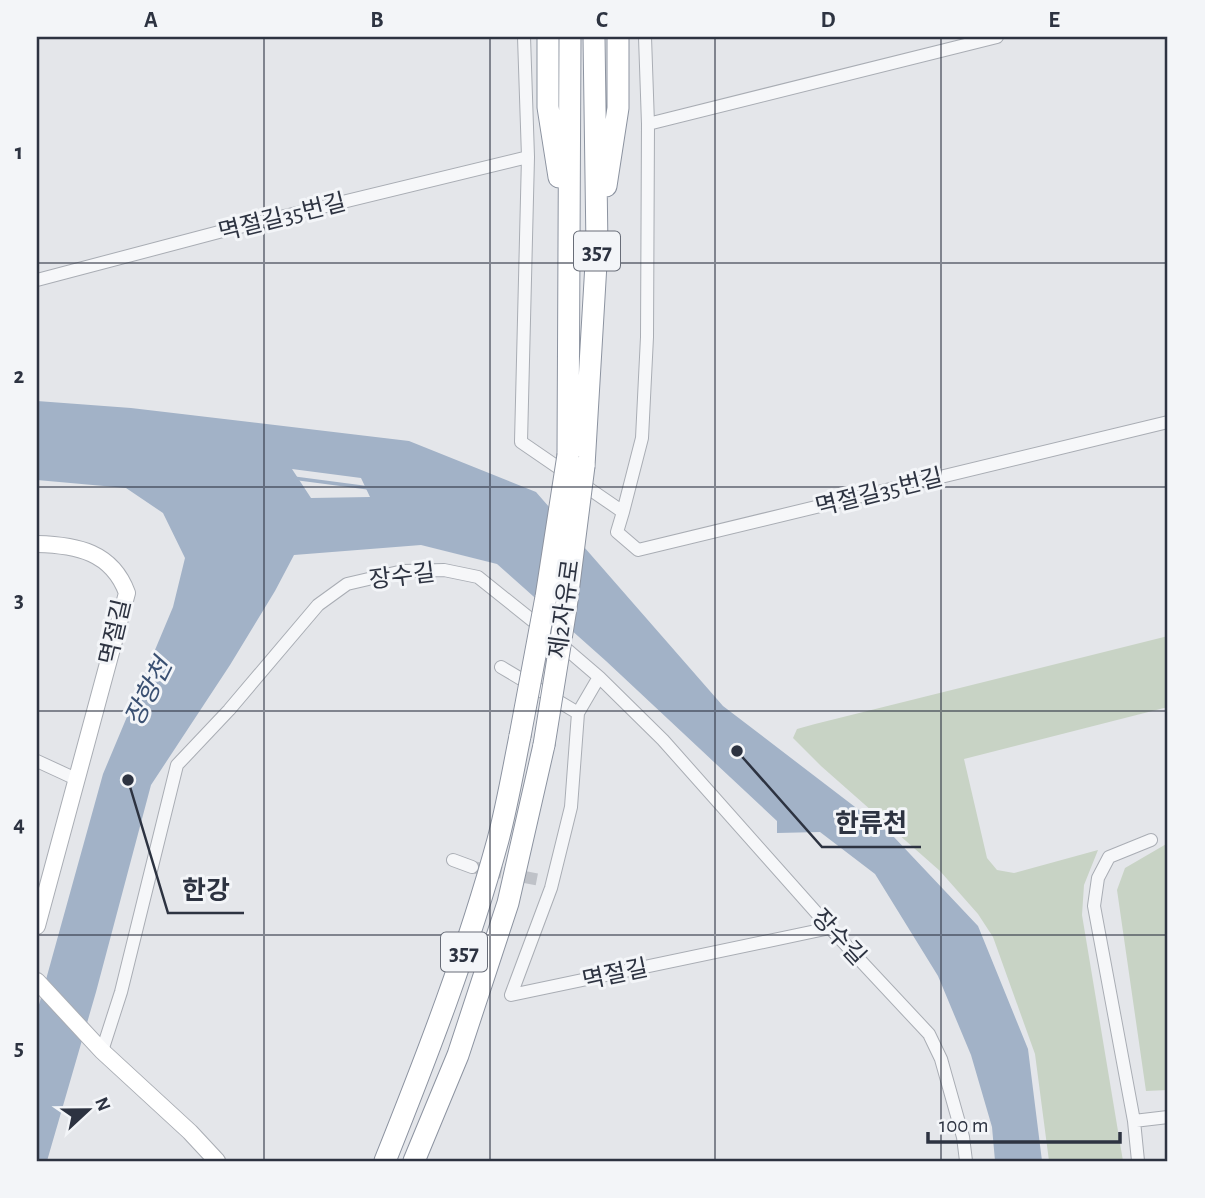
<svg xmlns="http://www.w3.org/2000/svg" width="1205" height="1198" viewBox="0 0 1205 1198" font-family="'Alegreya Sans','Noto Sans KR',sans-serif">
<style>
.green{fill:#c8d3c5}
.water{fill:#a2b2c7;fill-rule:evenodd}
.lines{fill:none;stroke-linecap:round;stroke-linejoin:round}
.stream{stroke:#a2b2c7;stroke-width:3.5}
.street-tunnel{stroke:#bfc2c8;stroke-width:12;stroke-dasharray:12 6;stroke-linecap:butt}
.street-casing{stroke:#a9adb4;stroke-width:14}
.secondary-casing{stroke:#a9adb4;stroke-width:18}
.highway-casing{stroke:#8c93a0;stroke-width:23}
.street{stroke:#f6f7f9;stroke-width:12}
.secondary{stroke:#fff;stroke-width:16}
.highway{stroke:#fff;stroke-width:21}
.highway-bridge-casing{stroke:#8c93a0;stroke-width:23;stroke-linecap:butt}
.highway-bridge{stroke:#fff;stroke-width:21}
.grid{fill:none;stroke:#2d3341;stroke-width:2;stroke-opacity:0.55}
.labels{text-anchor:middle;stroke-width:6;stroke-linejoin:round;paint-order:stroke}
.shield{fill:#f3f5f8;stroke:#686d78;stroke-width:2}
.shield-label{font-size:23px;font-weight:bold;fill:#2d3341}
.street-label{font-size:24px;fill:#2d3341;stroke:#f3f5f8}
.water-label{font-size:26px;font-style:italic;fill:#3a5072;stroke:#f3f5f8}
.leader{fill:none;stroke:#2d3341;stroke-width:2.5}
.callout-dot{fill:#2d3341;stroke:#f3f5f8;stroke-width:2.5}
.callout-label{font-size:26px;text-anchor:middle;font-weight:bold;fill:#2d3341;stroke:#f3f5f8;stroke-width:6;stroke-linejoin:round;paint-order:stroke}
.neatline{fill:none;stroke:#2d3341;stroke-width:2.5}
.grid-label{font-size:23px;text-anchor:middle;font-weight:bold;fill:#2d3341}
</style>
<rect width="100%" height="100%" fill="#e4e6ea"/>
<path class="green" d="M1168,636V707L964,759L987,858L997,870L1014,873L1098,850L1084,885L1082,915L1123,1161H1049L1035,1054L993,937L978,914L940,871L821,766L793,738L797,729L815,724Z
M1168,843V1090L1146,1091L1117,890L1125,868Z"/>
<path class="water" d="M37,401L131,408L409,441L536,492L723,706L893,836L978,926L1028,1049L1042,1161H995L992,1127L971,1055L938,976L875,874L820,832L777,833V821L606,661L497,564L421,545L294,555L275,591L230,665L151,785L96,992L47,1161H37V1012L103,774L173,607L185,558L163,513L126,488L37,480ZM292,469L361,478L370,497L311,498Z"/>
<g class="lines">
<path class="stream" d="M293,478L369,488"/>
<path class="street-tunnel" d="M472,867L540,880"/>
<g class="street-casing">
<path id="street" d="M524,37L528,157L521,442L623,512L642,438L647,337L648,124L645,37
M648,124L997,37
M37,280L219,232L528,157
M623,512L617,532L638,550L1168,422
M557,641L599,677L663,740L830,928L929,1034L941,1059L963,1137L966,1161
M501,667L578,713
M599,677L578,713L571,807L551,888L511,995L830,928
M37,761L76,779
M453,860L472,867
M102,1051L121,992L177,765L229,710L318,605L347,584L403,571L444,570L478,577L543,629
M1134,1121L1168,1117
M1138,1161L1134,1121L1094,906L1098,878L1109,857L1151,840"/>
</g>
<g class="secondary-casing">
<path id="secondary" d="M37,544C77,545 112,552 127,593L37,926
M37,981L102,1051L190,1132L217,1161"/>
</g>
<g class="highway-casing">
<path id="highway" d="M548,37V107L559,177
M606,186L618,108V37
M568,455L570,37
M584,466L597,247L594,37
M385,1161C427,1056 468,950 498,840C507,806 513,771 520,736
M414,1161L458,1055L508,903L544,745"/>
</g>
<use href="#street" class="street"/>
<use href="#secondary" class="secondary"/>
<use href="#highway" class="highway"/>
<g class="highway-bridge-casing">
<path id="highway-bridge" d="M520,736L546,597L568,455
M544,745L566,608L584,466"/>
</g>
<use href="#highway-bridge" class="highway-bridge"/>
</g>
<path class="grid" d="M264,37V1161M490,37V1161M715,37V1161M941,37V1161M37,263H1168M37,487H1168M37,711H1168M37,935H1168"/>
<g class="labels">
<g class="shield">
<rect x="574" y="231.5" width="46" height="39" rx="5"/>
<rect x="441" y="932.5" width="46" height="39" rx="5"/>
</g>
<g class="shield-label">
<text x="597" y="259">357</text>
<text x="464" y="960">357</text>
</g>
<g class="street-label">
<text transform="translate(282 217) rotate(-14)" y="8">멱절길35번길</text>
<text transform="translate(879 492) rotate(-14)" y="8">멱절길35번길</text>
<text transform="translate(402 576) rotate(-7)" y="8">장수길</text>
<text transform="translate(564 609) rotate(-82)" y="8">제2자유로</text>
<text transform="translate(115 632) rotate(-77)" y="8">멱절길</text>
<text transform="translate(839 937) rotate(47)" y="8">장수길</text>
<text transform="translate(615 974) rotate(-12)" y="8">멱절길</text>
</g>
<g class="water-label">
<text transform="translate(148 692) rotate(-63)" y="9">장항천</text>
</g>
</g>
<path class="leader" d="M737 751L822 847H921M128 780L168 913H244"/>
<g class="callout-dot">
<circle cx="737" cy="751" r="7"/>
<circle cx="128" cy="780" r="7"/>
</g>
<g class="callout-label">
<text x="871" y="832">한류천</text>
<text x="206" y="899">한강</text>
</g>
<rect width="1205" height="1198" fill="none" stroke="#f3f5f8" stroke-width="77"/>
<g transform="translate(88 1110) rotate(68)" stroke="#f3f5f8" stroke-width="5" paint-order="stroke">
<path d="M0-5L12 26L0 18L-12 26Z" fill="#2d3341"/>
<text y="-10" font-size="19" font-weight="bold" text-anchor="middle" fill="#2d3341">N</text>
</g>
<path d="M928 1132v10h192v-10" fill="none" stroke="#2d3341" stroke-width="3.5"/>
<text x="939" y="1132" font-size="21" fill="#2d3341" stroke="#f3f5f8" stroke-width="5" paint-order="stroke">100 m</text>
<rect x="38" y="38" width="1128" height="1122" class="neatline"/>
<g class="grid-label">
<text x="151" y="27">A</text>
<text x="377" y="27">B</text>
<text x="602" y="27">C</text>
<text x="828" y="27">D</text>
<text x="1054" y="27">E</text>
<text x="19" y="159">1</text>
<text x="19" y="383">2</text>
<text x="19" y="607">3</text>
<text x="19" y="831">4</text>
<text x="19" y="1055">5</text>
</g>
</svg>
